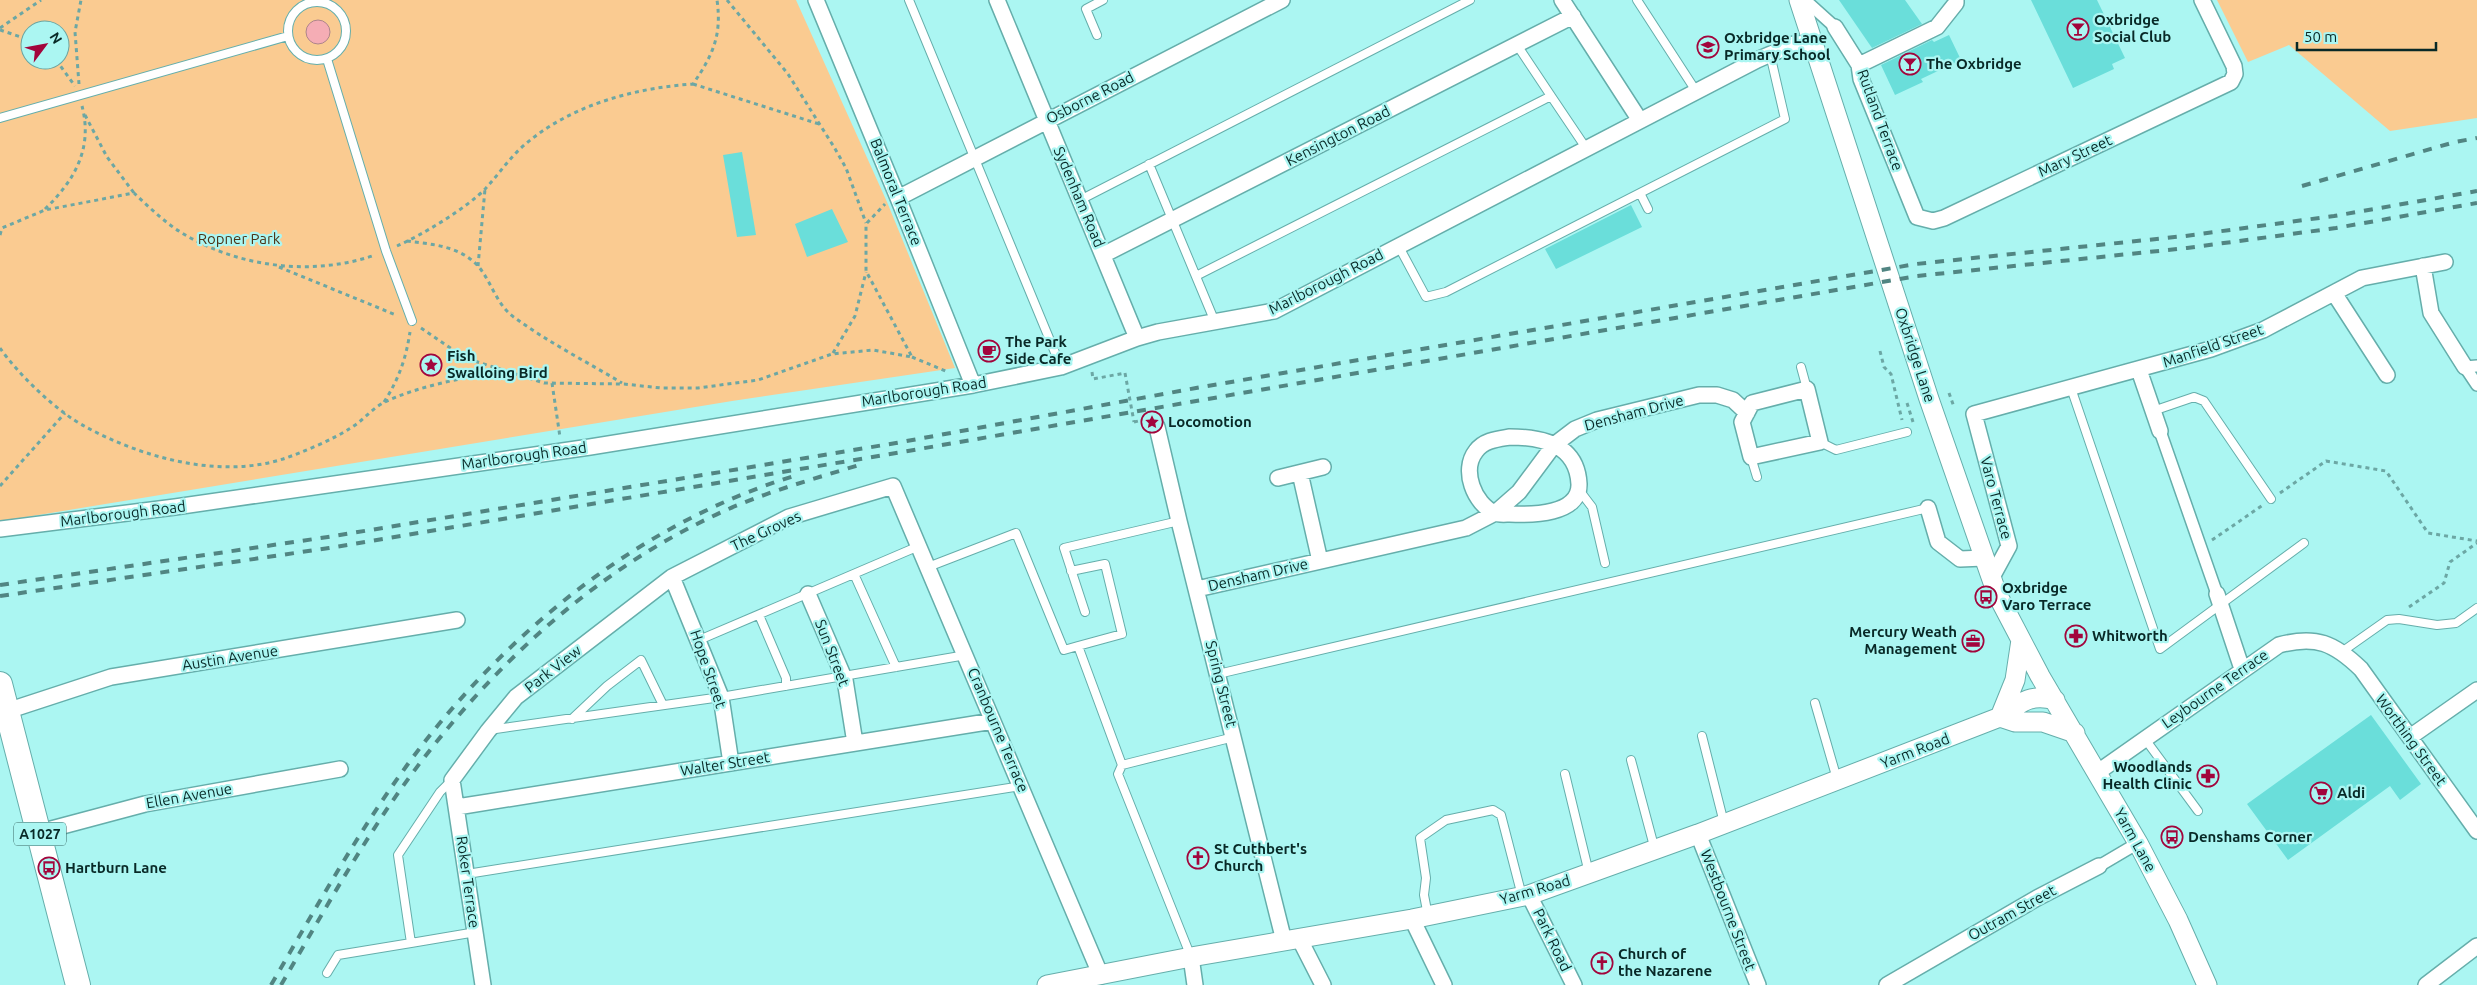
<svg xmlns="http://www.w3.org/2000/svg" width="2477" height="985" viewBox="0 0 2477 985" font-family="Ubuntu,sans-serif">
<style>
.green{fill:#facb91;fill-rule:evenodd}
.water{fill:#f5adb5;stroke:#ae858a}
.building{fill:#6adeda}
.lines{fill:none;stroke-linecap:round;stroke-linejoin:round}
.service-casing{stroke:#65aeab;stroke-width:10}
.pedestrian-casing{stroke:#65aeab;stroke-width:14}
.minor-casing{stroke:#65aeab;stroke-width:18}
.tertiary-casing{stroke:#65aeab;stroke-width:21}
.primary-casing{stroke:#65aeab;stroke-width:26}
.path{stroke:#6ca7a4;stroke-width:3;stroke-dasharray:4 4;stroke-linecap:butt}
.service{stroke:#fff;stroke-width:8}
.pedestrian{stroke:#fff;stroke-width:11}
.minor{stroke:#fff;stroke-width:15}
.tertiary{stroke:#fff;stroke-width:19}
.primary{stroke:#fff;stroke-width:24}
.rail{stroke:#518582;stroke-width:4;stroke-dasharray:9 9;stroke-linecap:butt}
.path-bridge{stroke:#6ca7a4;stroke-width:3;stroke-dasharray:4 4;stroke-linecap:butt}
.labels{text-anchor:middle;stroke-width:4.5;stroke-linejoin:round;paint-order:stroke}
.shield{fill:#abf6f2;stroke:#396664;stroke-width:1}
.shield-label{font-size:14px;font-weight:bold;fill:#082927}
.poi-label{font-size:15px;font-weight:bold;fill:#082927;stroke:#abf6f2;text-anchor:start}
.street-label{font-size:15px;fill:#082927;stroke:#abf6f2}
.park-label{font-size:15px;fill:#4c3518;stroke:#abf6f2}
</style>
<rect width="100%" height="100%" fill="#abf6f2"/>
<path class="green" d="M0,0H796L887,202L955,368L732,401L2,521L0,520ZM30,30H60V60H30Z
M2217,0H2477V118L2390,131L2289,45L2248,62Z"/>
<path class="water" d="M306 32a12 12 0 1 1 24 0a12 12 0 1 1-24 0Z"/>
<path class="building" d="M1839,0H1905L1922,24L1872,48Z
M2031,0H2097L2125,58L2112,64L2114,69L2073,88Z
M1949,35L1961,60L1921,79L1923,82L1895,95L1881,65L1932,40L1934,42Z
M742,152L756,235L737,237L723,155Z
M1631,205L1642,227L1556,269L1545,249Z
M832,209L848,242L807,257L795,224Z
M2371,715L2421,784L2400,800L2390,786L2288,860L2247,804Z"/>
<g class="lines">
<g class="service-casing">
<path id="service" d="M909,0L1061,367
M1637,0L1696,91
M288 31a29 29 0 1 1 58 0a29 29 0 1 1-58 0Z
M1097,35L1086,9L1103,0
M1517,45L1551,96
M327,59L386,251L412,321
M0,118L288,36
M1149,164L1215,322
M1640,193L1648,209
M1080,200L1470,0
M1398,245L1426,297L1446,292L1785,119L1770,54
M1196,276L1551,96L1586,148
M1801,367L1807,389
M2071,388L2160,649L2304,543
M2153,411L2194,397L2204,401L2271,499
M1820,442L1836,450L1907,432
M1751,457L1757,477
M1579,490L1592,507L1605,563
M928,567L1016,533L1064,650L1078,646
M1071,571L1105,564L1122,634L1078,646L1122,765L1234,737
M854,574L896,667
M1085,612L1064,548L1179,521
M759,615L786,678V686
M699,640L919,546
M2343,651L2387,620L2399,619L2437,625L2456,623L2477,608
M1218,674L1928,508
M1815,703L1837,779
M572,719L607,686L641,660L663,705
M489,730L721,697L966,655
M1702,736L1724,823
M2145,739L2198,811
M1631,760L1655,850
M1122,765L1118,774L1191,957
M1565,774L1589,873
M452,780L440,792L398,855L411,943L476,932
M467,874L1021,786
M1428,916L1424,895L1426,878L1420,838L1446,820L1493,810L1501,815L1522,896
M327,973L338,955L411,943"/>
</g>
<g class="pedestrian-casing">
<path id="pedestrian" d="M1805,0L1835,27
M2477,366L2465,367L2477,385
M2160,431L2217,594
M2099,866L2138,843"/>
</g>
<g class="minor-casing">
<path id="minor" d="M816,0L898,198L973,385
M997,0L1137,338
M1562,0L1639,119
M1835,27L1859,65L1861,79L1917,217L1933,221L1944,218L2231,82L2235,74L2234,66L2202,0
M1859,65L1937,27L1956,3V0
M898,198L1282,0
M1103,255L1573,16
M2423,266L2431,313L2465,367
M2334,293L2387,375
M2139,370L2160,431
M1807,389L1820,442L1751,457L1742,422L1752,403Z
M1157,427L1179,521L1284,941
M1510,437C1543,437 1577,445 1579,484C1580,515 1531,515 1510,514C1506,514 1499,515 1495,513C1474,504 1461,470 1476,451C1484,440 1498,439 1510,437Z
M1300,473L1320,561
M1278,478L1323,467
M1928,508L1938,542L1960,559L1984,558
M0,529L175,507L590,447L973,385L1061,367L1137,338L1158,332L1274,311L1757,60L1794,44L1813,43
M672,577L721,697L731,763
M1991,579L2009,546L1974,414L2211,349L2263,330L2362,278L2445,262
M1197,589L1466,528L1495,513L1519,492L1554,445L1575,429L1597,420L1699,395H1717L1733,400L1747,413
M808,594L845,680L855,743
M2217,594L2242,669
M7,711L111,677L457,620
M2410,737L2477,690
M2098,772L2279,645C2316,635 2334,643 2361,669L2477,831
M457,807L993,721
M40,832L145,804L340,769
M1698,834L1758,985
M1529,895L1574,985
M1412,919L1444,985
M1299,938L1323,985
M1191,957L1195,985
M483,985L452,780L488,731L516,697L672,577L789,517L893,486L1101,976
M1887,985L2037,898L2099,866
M2426,985L2477,946"/>
</g>
<g class="tertiary-casing">
<path id="tertiary" d="M1799,0L1929,399L1997,594L2040,676L2138,843L2178,920L2207,985
M2000,717L2015,680L2021,640
M2000,717L2015,722H2043L2075,733
M1047,985L1191,957L1412,919L1529,895L1698,834L2000,717C2020,703 2030,693 2055,700"/>
</g>
<g class="primary-casing">
<path id="primary" d="M0,684L78,985"/>
</g>
<path class="path" d="M727,0L788,74L834,147L846,168L866,223
M0,28L41,0
M0,30L30,40
M56,60L75,86
M79,84L75,32L81,0
M693,84L819,124
M85,115L107,157L134,193
M45,209C75,180 93,148 82,106
M0,235L2,228L45,210L134,193C149,207 164,222 182,233C238,267 312,277 375,255
M407,241C431,244 460,246 478,266C492,282 496,305 515,318C548,342 587,362 622,383
M397,246C422,235 467,208 486,188C498,175 508,160 521,148C567,106 633,88 693,84C713,55 722,35 717,0
M478,266L485,189
M279,267L396,315
M421,328L465,358L544,383L624,384L661,388H698L758,380L832,354L873,350L912,357L866,271V224L885,204
M0,348C18,374 57,412 86,427C143,458 220,479 283,459C301,453 334,439 349,429C362,422 372,408 385,402C418,386 467,377 503,371
M1880,351L1884,367L1891,374L1902,420
M833,353L855,316L866,272
M912,357L948,372
M1092,372L1093,379L1125,373
M552,383L560,437
M1949,393L1954,407
M384,402C399,379 406,358 410,332
M1907,403L1913,422
M1134,422L1143,420
M0,486L65,413
M2280,493L2326,461L2386,471L2428,533L2477,541
M2212,540L2263,505
M2409,607L2444,583L2450,562L2477,543"/>
<use href="#service" class="service"/>
<use href="#pedestrian" class="pedestrian"/>
<use href="#minor" class="minor"/>
<use href="#tertiary" class="tertiary"/>
<use href="#primary" class="primary"/>
<path class="rail" d="M2302,186L2455,142L2477,138
M0,585L328,537L896,443L1196,388L1916,264L2185,236L2334,216L2477,191
M0,596L329,548L902,452L1917,276L2187,248L2336,228L2477,203
M271,985C323,896 373,804 439,724C532,612 654,519 794,476
M281,985C320,918 358,849 403,786C482,676 585,578 707,519C755,495 807,481 859,465"/>
<path class="path-bridge" d="M1125,373L1134,422"/>
</g>
<defs>
<g id="bar-ring" transform="scale(1.125)"><circle r="9.5" fill="#abf6f2" stroke="#a2053c" stroke-width="1.5"/><path d="M-6-5H6L.8 .8V4.5H3.5V6h-7V4.5H-.8V.8Z" fill="#a2053c"/></g>
<g id="school-ring" transform="scale(1.125)"><circle r="9.5" fill="#abf6f2" stroke="#a2053c" stroke-width="1.5"/><path d="M0-5L7-2L0 1L-7-2ZM-4 1L0 2.5L4 1V4Q0 6-4 4Z" fill="#a2053c"/></g>
<g id="cafe-ring" transform="scale(1.125)"><circle r="9.5" fill="#abf6f2" stroke="#a2053c" stroke-width="1.5"/><path d="M-5.5-4.5H6V0H3Q3 3.5 0 3.5H-2.5Q-5.5 3.5-5.5 0ZM3-3.2v2h1.7v-2ZM-6 4.5H4V6H-6Z" fill="#a2053c"/></g>
<g id="sight-ring" transform="scale(1.125)"><circle r="9.5" fill="#abf6f2" stroke="#a2053c" stroke-width="1.5"/><path d="M0-6L1.8-2.2L6-1.7L2.9 1.2L3.7 5.4L0 3.3L-3.7 5.4L-2.9 1.2L-6-1.7L-1.8-2.2Z" fill="#a2053c"/></g>
<g id="bus-ring" transform="scale(1.125)"><circle r="9.5" fill="#abf6f2" stroke="#a2053c" stroke-width="1.5"/><path d="M-5-6H5V4H4V6H2V4H-2V6H-4V4H-5ZM-3.5-4V0h7V-4ZM-3.5 1.2v1.5H-2V1.2ZM2 1.2v1.5H3.5V1.2Z" fill="#a2053c"/></g>
<g id="pharmacy-ring" transform="scale(1.125)"><circle r="9.5" fill="#abf6f2" stroke="#a2053c" stroke-width="1.5"/><path d="M-2-6h4v4h4v4h-4v4h-4v-4h-4v-4h4Z" fill="#a2053c"/></g>
<g id="office-ring" transform="scale(1.125)"><circle r="9.5" fill="#abf6f2" stroke="#a2053c" stroke-width="1.5"/><path d="M-6-3h4V-5.5h4V-3h4V5H-6ZM-1-4.5V-3h2v-1.5ZM-6 0V1H6V0Z" fill="#a2053c"/></g>
<g id="supermarket-ring" transform="scale(1.125)"><circle r="9.5" fill="#abf6f2" stroke="#a2053c" stroke-width="1.5"/><path d="M-6-5.5h2.5l.6 2H6L4.5 2H-2.5L-4.4-4H-6ZM-1.5 3.2a1.3 1.3 0 1 0 .1 0ZM3 3.2a1.3 1.3 0 1 0 .1 0Z" fill="#a2053c"/></g>
<g id="church-ring" transform="scale(1.125)"><circle r="9.5" fill="#abf6f2" stroke="#a2053c" stroke-width="1.5"/><path d="M-1.2-6h2.4v3.5h3.3v2.4h-3.3V6h-2.4V-.1h-3.3v-2.4h3.3Z" fill="#a2053c"/></g>
</defs>
<g fill-rule="evenodd">
<use href="#bar-ring" x="2078" y="29"/>
<use href="#school-ring" x="1708" y="47"/>
<use href="#bar-ring" x="1910" y="64"/>
<use href="#cafe-ring" x="989" y="351"/>
<use href="#sight-ring" x="431" y="365"/>
<use href="#sight-ring" x="1152" y="422"/>
<use href="#bus-ring" x="1986" y="597"/>
<use href="#pharmacy-ring" x="2076" y="636"/>
<use href="#office-ring" x="1973" y="641"/>
<use href="#pharmacy-ring" x="2208" y="776"/>
<use href="#supermarket-ring" x="2321" y="793"/>
<use href="#bus-ring" x="2172" y="837"/>
<use href="#church-ring" x="1198" y="858"/>
<use href="#bus-ring" x="49" y="868"/>
<use href="#church-ring" x="1602" y="963"/>
</g>
<g class="labels">
<rect class="shield" x="14" y="822.5" width="52" height="23" rx="4"/>
<g class="shield-label">
<text x="40" y="839">A1027</text>
</g>
<g class="poi-label">
<text x="2094" y="25">Oxbridge<tspan x="2094" dy="17">Social Club</tspan></text>
<text x="1724" y="43">Oxbridge Lane<tspan x="1724" dy="17">Primary School</tspan></text>
<text x="1926" y="69">The Oxbridge</text>
<text x="1005" y="347">The Park<tspan x="1005" dy="17">Side Cafe</tspan></text>
<text x="447" y="361">Fish<tspan x="447" dy="17">Swalloing Bird</tspan></text>
<text x="1168" y="427">Locomotion</text>
<text x="2002" y="593">Oxbridge<tspan x="2002" dy="17">Varo Terrace</tspan></text>
<text x="1957" y="637" text-anchor="end">Mercury Weath<tspan x="1957" dy="17">Management</tspan></text>
<text x="2092" y="641">Whitworth</text>
<text x="2192" y="772" text-anchor="end">Woodlands<tspan x="2192" dy="17">Health Clinic</tspan></text>
<text x="2337" y="798">Aldi</text>
<text x="2188" y="842">Denshams Corner</text>
<text x="1214" y="854">St Cuthbert's<tspan x="1214" dy="17">Church</tspan></text>
<text x="65" y="873">Hartburn Lane</text>
<text x="1618" y="959">Church of<tspan x="1618" dy="17">the Nazarene</tspan></text>
</g>
<g class="street-label">
<text transform="translate(1090 98) rotate(-27)" y="5">Osborne Road</text>
<text transform="translate(1880 120) rotate(70)" y="5">Rutland Terrace</text>
<text transform="translate(1338 136) rotate(-27)" y="5">Kensington Road</text>
<text transform="translate(2075 156) rotate(-25)" y="5">Mary Street</text>
<text transform="translate(896 192) rotate(68)" y="5">Balmoral Terrace</text>
<text transform="translate(1079 197) rotate(67)" y="5">Sydenham Road</text>
<text transform="translate(1326 282) rotate(-27)" y="5">Marlborough Road</text>
<text transform="translate(2213 346) rotate(-19)" y="5">Manfield Street</text>
<text transform="translate(1915 355) rotate(72)" y="5">Oxbridge Lane</text>
<text transform="translate(924 392) rotate(-9)" y="5">Marlborough Road</text>
<text transform="translate(1634 413) rotate(-15)" y="5">Densham Drive</text>
<text transform="translate(524 456) rotate(-8)" y="5">Marlborough Road</text>
<text transform="translate(1996 498) rotate(75)" y="5">Varo Terrace</text>
<text transform="translate(123 514) rotate(-7)" y="5">Marlborough Road</text>
<text transform="translate(766 531) rotate(-25)" y="5">The Groves</text>
<text transform="translate(1258 575) rotate(-13)" y="5">Densham Drive</text>
<text transform="translate(832 653) rotate(69)" y="5">Sun Street</text>
<text transform="translate(230 658) rotate(-9)" y="5">Austin Avenue</text>
<text transform="translate(553 669) rotate(-38)" y="5">Park View</text>
<text transform="translate(708 669) rotate(71)" y="5">Hope Street</text>
<text transform="translate(1221 684) rotate(76)" y="5">Spring Street</text>
<text transform="translate(2215 689) rotate(-35)" y="5">Leybourne Terrace</text>
<text transform="translate(998 730) rotate(67)" y="5">Cranbourne Terrace</text>
<text transform="translate(2411 740) rotate(54)" y="5">Worthing Street</text>
<text transform="translate(1915 751) rotate(-21)" y="5">Yarm Road</text>
<text transform="translate(725 764) rotate(-9)" y="5">Walter Street</text>
<text transform="translate(189 796) rotate(-10)" y="5">Ellen Avenue</text>
<text transform="translate(2135 840) rotate(61)" y="5">Yarm Lane</text>
<text transform="translate(468 882) rotate(82)" y="5">Roker Terrace</text>
<text transform="translate(1535 890) rotate(-16)" y="5">Yarm Road</text>
<text transform="translate(1728 910) rotate(69)" y="5">Westbourne Street</text>
<text transform="translate(2012 913) rotate(-29)" y="5">Outram Street</text>
<text transform="translate(1552 940) rotate(64)" y="5">Park Road</text>
</g>
<g class="park-label">
<text x="239" y="244">Ropner Park</text>
</g>
</g>
<g transform="translate(45 45) rotate(58)"><circle r="24" fill="#abf6f2" stroke="#6aa4a1"/>
<path d="M0-4L9 19L0 12L-9 19Z" fill="#a2053c"/>
<text y="-8" font-size="14" font-weight="bold" text-anchor="middle" fill="#082927">N</text>
</g>
<path d="M2297 42v8h139v-8" fill="none" stroke="#082927" stroke-width="2.5"/>
<text x="2304" y="42" font-size="15" fill="#082927" stroke="#abf6f2" stroke-width="4" paint-order="stroke">50 m</text>
</svg>
